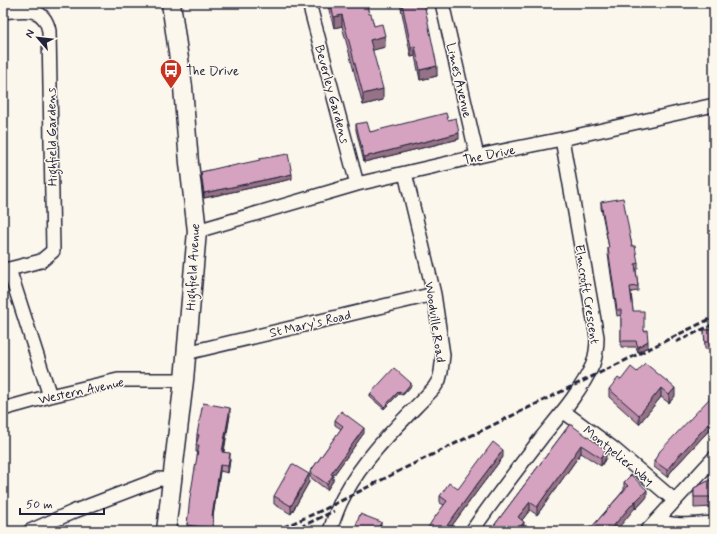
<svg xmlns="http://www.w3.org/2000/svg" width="717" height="534" viewBox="0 0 717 534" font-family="Mynerve,sans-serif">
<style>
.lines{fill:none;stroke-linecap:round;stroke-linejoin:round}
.street-casing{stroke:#22223b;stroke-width:16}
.secondary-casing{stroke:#22223b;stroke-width:21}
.street{stroke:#fbf7ec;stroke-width:13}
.secondary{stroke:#fbf7ec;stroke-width:18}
.rail{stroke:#22223b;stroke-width:3;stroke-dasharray:6 3;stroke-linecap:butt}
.wall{fill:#b78ca5;stroke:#22223b}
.shaded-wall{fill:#957286;stroke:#22223b}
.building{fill:#d5a3c0;stroke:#22223b}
.labels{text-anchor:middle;stroke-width:3;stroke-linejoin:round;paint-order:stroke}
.poi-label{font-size:13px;fill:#22223b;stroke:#fbf7ec;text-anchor:start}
.street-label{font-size:13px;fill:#22223b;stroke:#fbf7ec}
</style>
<rect width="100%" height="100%" fill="#fbf7ec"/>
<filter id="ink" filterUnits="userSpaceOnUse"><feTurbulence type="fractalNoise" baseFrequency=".025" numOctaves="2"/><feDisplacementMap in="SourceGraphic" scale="8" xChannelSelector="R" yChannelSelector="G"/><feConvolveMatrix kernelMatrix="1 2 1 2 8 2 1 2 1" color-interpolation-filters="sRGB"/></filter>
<g filter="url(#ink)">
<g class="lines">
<g class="street-casing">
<path id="street" d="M309,3L357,184
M442,3L477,156
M3,12C24,10 44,5 49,31L53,251L41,261L9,269
M197,231L357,184L488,154L562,139L714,105
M3,269H9L50,396
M186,353L434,294
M3,409L50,396L118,380H184
M563,411L614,449L674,500
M658,520C675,528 695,524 714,523
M30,531L75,511L159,479L172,480
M330,531C334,518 338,506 345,494C367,453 402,422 434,388L439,380L441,372L443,355L434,294L405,173
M472,531C494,499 518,468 542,437C560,415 581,391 593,364C596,355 597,347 597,337L562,139
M647,531L714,458"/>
</g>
<g class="secondary-casing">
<path id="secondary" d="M166,531L184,380L197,231L189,163L183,87L171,3"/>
</g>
<use href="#street" class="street"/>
<use href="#secondary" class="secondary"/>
<path class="rail" d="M676,342L714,324
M275,531L325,509L403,469L714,317
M292,531L334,511"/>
</g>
<path class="wall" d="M327,3H366L369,14L374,26L385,47L372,50L383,100L363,105L342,26L334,28Z
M400,3H424L437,76L420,80L415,56L411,57Z
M448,120L459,139L364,162L356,130V124L370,132Z
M227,167L292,179L204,198L201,177V172Z
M601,202L630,236L632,246L638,263V269H636L638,286V291L631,292L633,311L644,331L648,347L638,352L636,347H621V315L617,316L608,254V248H609L601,208Z
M704,330H714V349H705Z
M637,372L675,396L669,403L661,397L639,424L609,397V389L621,380Z
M411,386L403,395L399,394L384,409L370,397V394Z
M230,415L224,452L230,460L228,473L220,471L213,516V523L212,531H187V525L198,452H196L197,434Z
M335,420L364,433L333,476V481L327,490L310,477V472L341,429L335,425Z
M570,424L606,458L601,466L581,453L537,515L530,510L522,520L524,529L490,531Z
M714,425L674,468L667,477L654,467V461Z
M503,457L478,490L448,531H426L444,505L440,503V496L458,489Z
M714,478V507L694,508V488Z
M309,482L291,514L274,504V496Z
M624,482L647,497L636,509L635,508L592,527L624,490Z"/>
<path class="shaded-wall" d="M342,15V26L334,28V17Z
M385,36V47L370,51V40Z
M415,46V56L411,57V47Z
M437,66V76L420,80V70Z
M383,89V100L363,105V94Z
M459,133V139L364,162V157Z
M292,174V179L204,198V193Z
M648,341V347L638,352V347Z
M411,383V386L403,395V393Z
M661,388V397L639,424V415Z
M675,388V396L669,403V395Z
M399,391V394L384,409V407Z
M230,408V415L222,459V452Z
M714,418V425L674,468L667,477V470L674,461Z
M364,428V433L333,476V481L327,490V484L331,474Z
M581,445V453L537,515V507Z
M503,450V457L478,490L448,531H443L478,483Z
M606,450V458L601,466V458Z
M230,453V460L228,473V466Z
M220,465V471L212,523V516Z
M309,474V482L291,514V506Z
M647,490V497L636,509V501Z
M635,501V508L616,531H609Z
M530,502V510L518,525V517Z
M213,516V523L212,531V528Z
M381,522V527L380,531H378Z
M524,522V529L523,531H517Z"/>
<path class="building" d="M330,3H366L369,14H371L374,26L382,24L385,36L370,40L383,89L363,94L342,15L334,17Z
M402,3H424L437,66L420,70L415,46L411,47Z
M446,113L448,120L456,118L459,133L364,157L356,124L367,122L370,132Z
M288,154L292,174L204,193L201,172L227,166V167L260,160L259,159Z
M623,198L630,236L632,246H635L638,263L635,264L638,286L630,287L633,311H644V331L647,330L648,341L638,347L636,341H621V310H617L608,248H609L601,202Z
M704,330H714V342H705Z
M645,363L675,388L669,395L661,388L639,415L609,389L618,378L621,380L631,367L637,372Z
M394,368L411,383L403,393L399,391L384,407L370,394Z
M714,384V418L674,461L667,470L654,461L660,451L709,399Z
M203,403L230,408L222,452L230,453L228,466L220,465L212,516H213L212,528L187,525L190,497L199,445H196L199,435L197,434Z
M341,411L364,428L331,474L333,475L327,484L310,472L343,426L335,420Z
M570,424L606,450L601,458L581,445L537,507L530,502L518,517L524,522L517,531H490Z
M493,442L503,450L478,483L443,531H426L432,521L447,501L440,496L449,483L458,489Z
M292,464L309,474L291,506L274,496Z
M631,475L647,490L636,501H635L609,531H588L590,526L592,527L628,486L624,482Z
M714,478V497H694V488Z
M360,514L381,522L378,531H354Z"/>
</g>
<defs>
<g id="bus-pin" transform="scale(1.15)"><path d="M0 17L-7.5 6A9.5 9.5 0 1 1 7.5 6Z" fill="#c8321e" stroke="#fbf7ec"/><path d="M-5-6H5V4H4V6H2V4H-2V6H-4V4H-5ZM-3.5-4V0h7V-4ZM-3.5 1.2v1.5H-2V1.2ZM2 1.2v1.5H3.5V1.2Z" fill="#fff"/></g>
</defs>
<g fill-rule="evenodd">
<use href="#bus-pin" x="171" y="70"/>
</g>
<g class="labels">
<g class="poi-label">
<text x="186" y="75">The Drive</text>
</g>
<g class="street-label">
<text transform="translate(460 80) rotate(77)" y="5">Limes Avenue</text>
<text transform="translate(333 94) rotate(75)" y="5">Beverley Gardens</text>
<text transform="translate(51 137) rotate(-91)" y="5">Highfield Gardens</text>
<text transform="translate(489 154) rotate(-12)" y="5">The Drive</text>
<text transform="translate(192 267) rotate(-87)" y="5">Highfield Avenue</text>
<text transform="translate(588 294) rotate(81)" y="5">Elmcroft Crescent</text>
<text transform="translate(436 322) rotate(82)" y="5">Woodville Road</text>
<text transform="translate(310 323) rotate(-13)" y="5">St Mary's Road</text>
<text transform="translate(81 390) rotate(-12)" y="5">Western Avenue</text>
<text transform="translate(619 455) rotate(39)" y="5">Montpelier Way</text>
</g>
</g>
<rect width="717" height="534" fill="none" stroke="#fbf7ec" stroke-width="16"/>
<rect x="8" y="8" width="701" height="518" fill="none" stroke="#22223b" stroke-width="1.5" filter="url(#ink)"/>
<g transform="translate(38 38) rotate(298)" stroke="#fbf7ec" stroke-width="3" paint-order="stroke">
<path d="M0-3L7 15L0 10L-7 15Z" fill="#22223b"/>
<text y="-6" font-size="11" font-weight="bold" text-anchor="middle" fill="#22223b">N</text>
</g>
<path d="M20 508v6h84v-6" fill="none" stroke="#22223b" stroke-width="2"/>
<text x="26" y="508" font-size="12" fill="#22223b" stroke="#fbf7ec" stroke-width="3" paint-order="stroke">50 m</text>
</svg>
